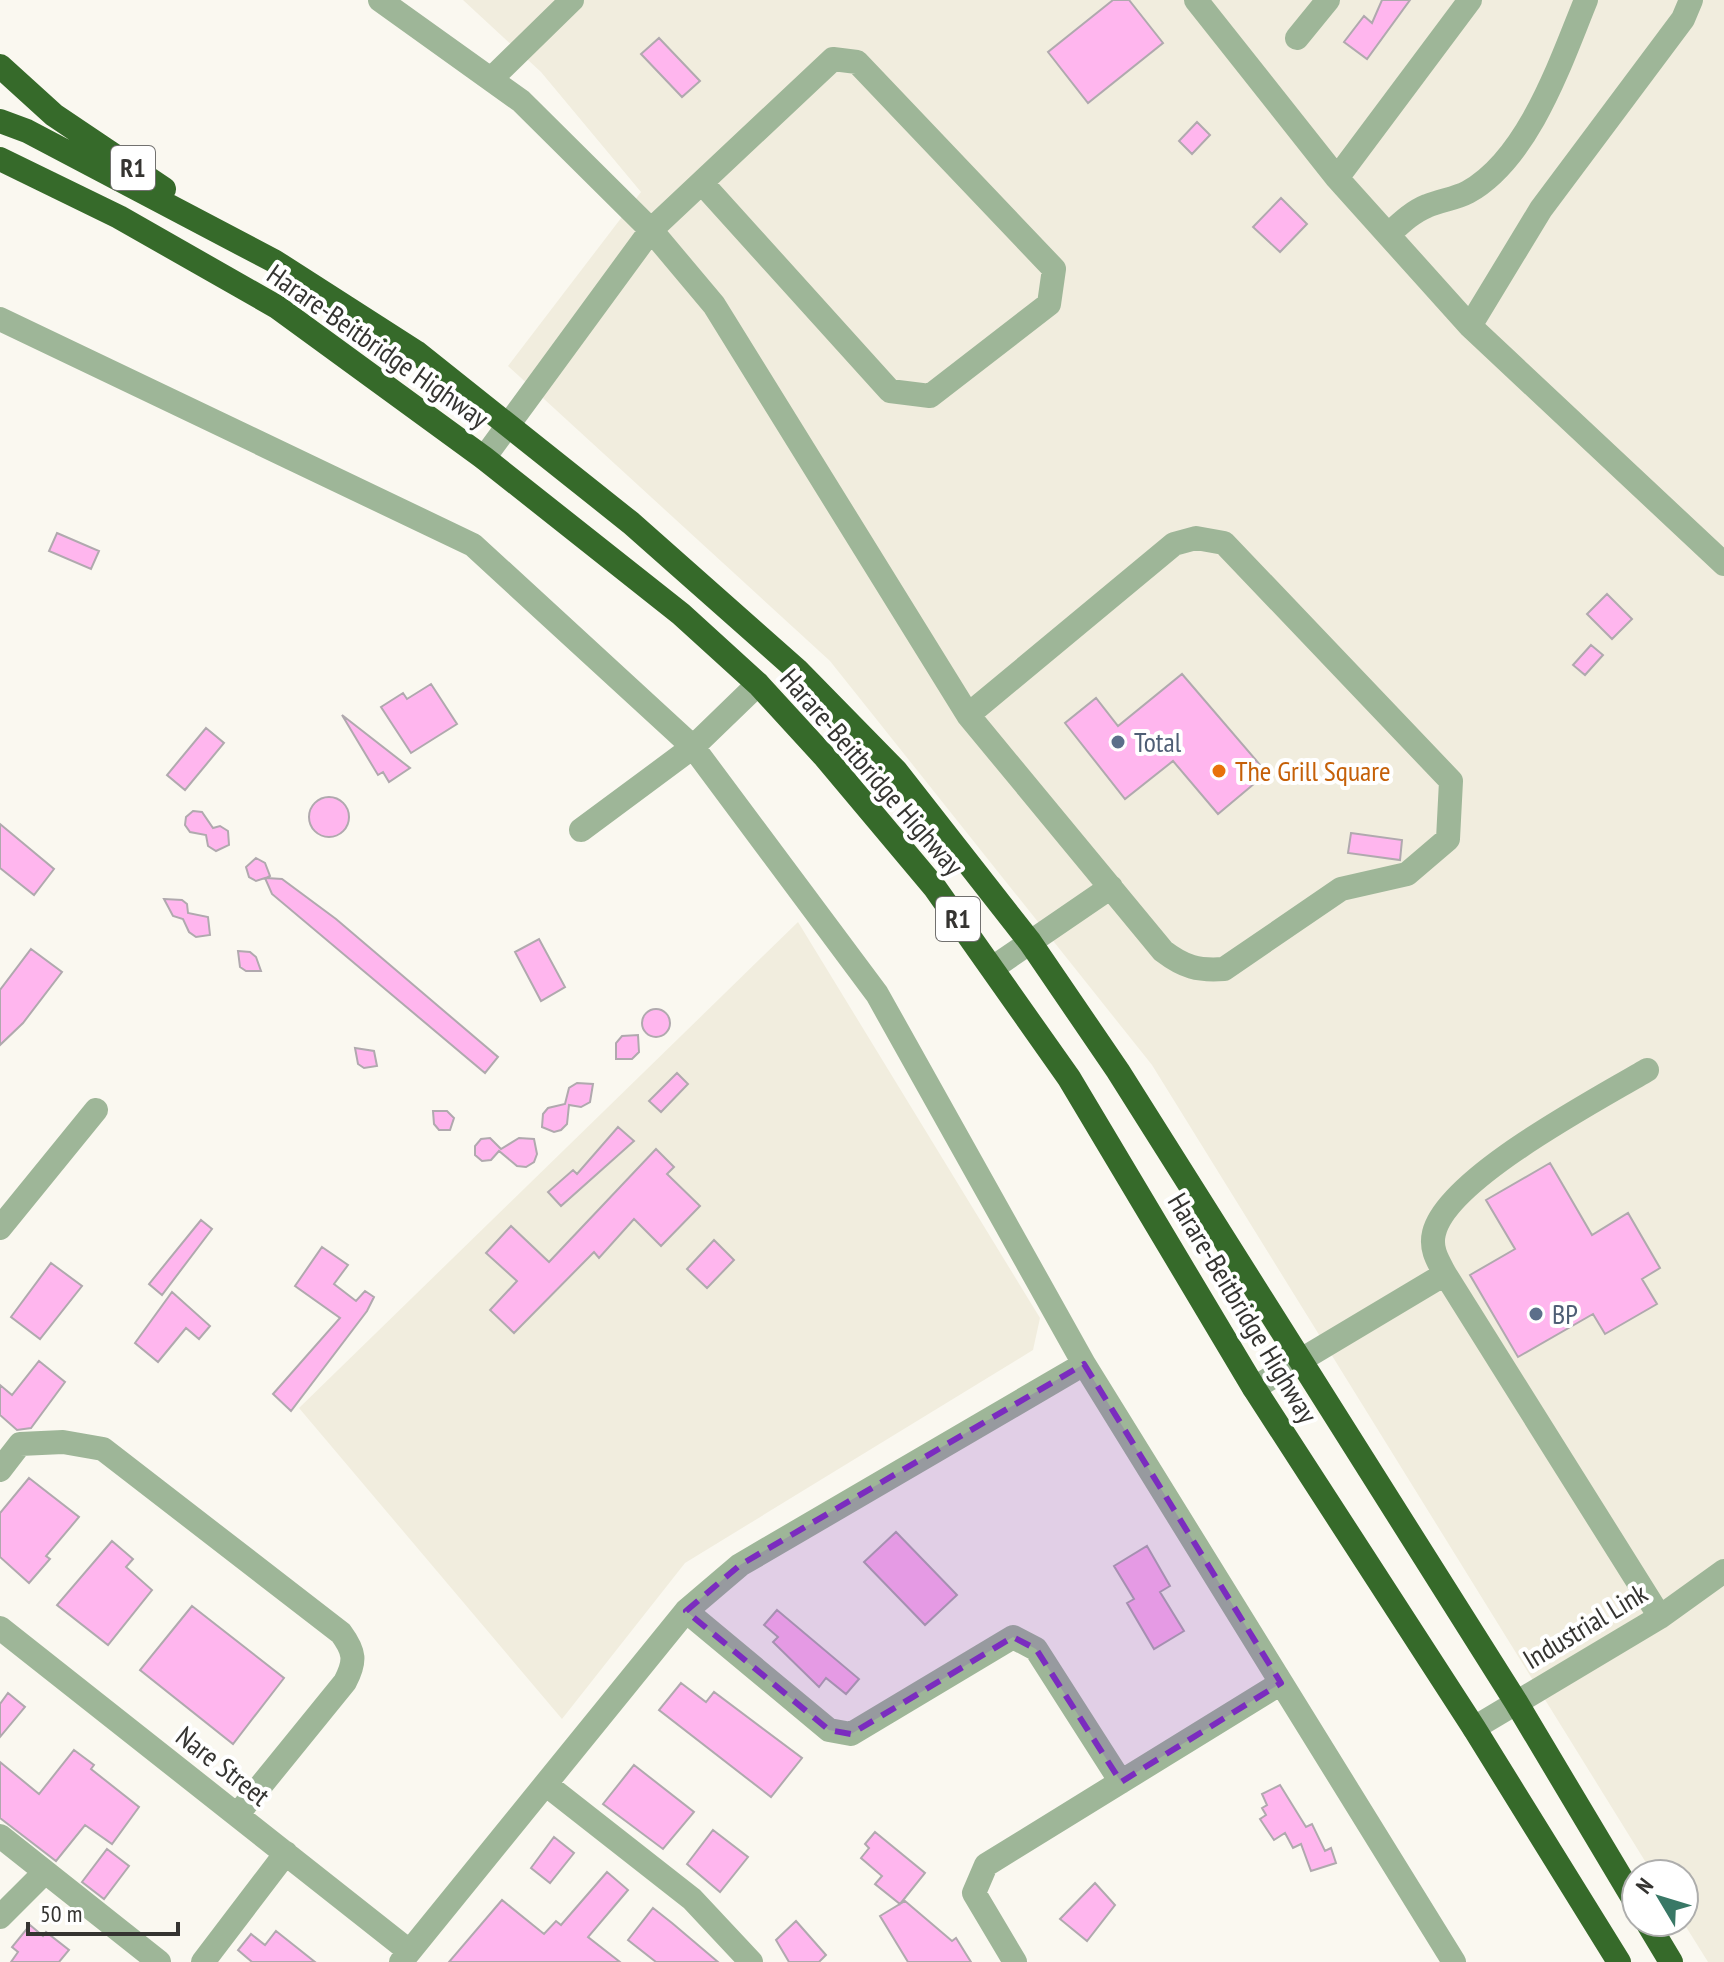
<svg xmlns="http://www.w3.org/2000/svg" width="1724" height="1962" viewBox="0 0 1724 1962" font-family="'PT Sans Narrow',sans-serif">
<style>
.built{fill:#f1edde}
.building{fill:#ffb6ee;stroke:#b0a9ae;stroke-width:2}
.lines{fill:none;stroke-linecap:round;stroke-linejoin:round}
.minor{stroke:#9eb698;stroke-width:24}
.highway{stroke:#366a2a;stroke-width:24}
.marked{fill:#7b2cbf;fill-opacity:0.2;stroke:#7b2cbf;stroke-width:6;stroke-dasharray:16 10;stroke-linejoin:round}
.service-dot{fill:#5c6f8a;stroke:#fff;stroke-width:3}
.food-dot{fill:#e8710a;stroke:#fff;stroke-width:3}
.labels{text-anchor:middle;stroke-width:8;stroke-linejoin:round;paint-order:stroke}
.shield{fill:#fff;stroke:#72716f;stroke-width:2}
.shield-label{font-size:26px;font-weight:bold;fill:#353431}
.street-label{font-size:28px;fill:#353431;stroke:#fff}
.service-label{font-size:28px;fill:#4e5e75;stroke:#fff;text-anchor:start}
.food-label{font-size:28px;fill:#c56008;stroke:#fff;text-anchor:start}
</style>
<rect width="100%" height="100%" fill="#faf8f0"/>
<path class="built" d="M463,0H1724V1962H1708L1683,1922L1684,1874H1653L1152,1065L830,661L508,366L641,192L541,72Z
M798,922L1040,1318L1033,1350L685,1563L562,1719L299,1408Z"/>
<path class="building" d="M1113,0H1129L1163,43L1088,103L1048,52Z
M1382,0H1410L1367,59L1344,42L1364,16L1372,23Z
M659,38L700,81L682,97L641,54Z
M1197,122L1210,135L1192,154L1179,141Z
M1281,198L1307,224L1280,252L1253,227Z
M57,533L99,551L91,569L49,551Z
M1607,594L1632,619L1612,639L1587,614Z
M1591,645L1603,655L1585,675L1573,665Z
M1182,674L1267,773L1218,814L1173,761L1125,799L1065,723L1096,698L1118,726Z
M431,684L457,724L411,753L381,707L403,693L407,699Z
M342,715L410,768L389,782L383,772L378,775Z
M206,728L224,743L185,790L167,775Z
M309 817a20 20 0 1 1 40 0a20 20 0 1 1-40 0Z
M193,811L202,812L213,828L220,826L228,831L229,845L216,851L208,846L206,835L190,832L185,825L186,817Z
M0,824L54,869L34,895L0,868Z
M1351,833L1402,840L1400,860L1348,853Z
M256,858L265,863L270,876L266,878L282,879L336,919L498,1057L485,1073L272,894L265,878L256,881L249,877L246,867Z
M164,899L182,900L187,904L188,913L208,917L210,935L196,937L189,932L183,919L173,916Z
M539,939L565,987L541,1001L515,952Z
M31,949L62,972L23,1023L0,1045V990Z
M238,951L250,952L256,957L261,971H246L240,967Z
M642 1023a14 14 0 1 1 28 0a14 14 0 1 1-28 0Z
M638,1035L639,1052L632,1059H616V1043L622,1036Z
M355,1048L374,1051L377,1066L364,1068L358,1064Z
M677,1073L688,1084L661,1112L649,1101Z
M577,1083L593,1084L590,1102L581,1107L569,1105L567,1124L561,1130L554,1132L542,1127L543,1114L548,1108L565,1104L569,1088Z
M433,1111H447L454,1118L450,1130H439L434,1124Z
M618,1127L634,1141L561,1206L548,1192L573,1170L577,1174Z
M490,1138L501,1149L519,1138L534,1139L537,1154L534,1162L526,1167L517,1166L499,1151L491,1160L482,1161L475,1155V1146L481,1139Z
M656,1149L674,1167L667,1174L700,1206L661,1246L634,1219L599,1258L594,1252L514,1333L490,1310L517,1281L486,1253L511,1226L549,1262Z
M1550,1163L1592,1235L1628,1213L1660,1268L1642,1279L1657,1304L1605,1334L1593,1314L1518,1357L1470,1275L1515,1249L1486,1200Z
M201,1220L212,1229L162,1295L149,1284Z
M714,1240L734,1260L707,1288L687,1269Z
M322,1247L348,1265L334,1284L356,1301L365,1291L374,1297L367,1311L291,1411L273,1394L340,1318L295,1286Z
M51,1263L82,1286L40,1339L11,1317Z
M172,1292L210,1326L199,1339L186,1328L158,1362L135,1343Z
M39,1361L65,1382L31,1428L17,1430L0,1415V1385L12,1395Z
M29,1478L79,1517L46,1556L50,1559L29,1583L0,1557V1513Z
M896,1532L957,1595L925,1625L864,1562Z
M112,1541L133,1559L126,1567L152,1590L108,1645L57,1605Z
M1147,1546L1170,1586L1160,1592L1184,1631L1154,1649L1127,1603L1134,1599L1114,1566Z
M192,1606L284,1678L233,1744L140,1670Z
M777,1610L859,1679L846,1694L826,1678L819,1687L773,1642L778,1637L764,1625Z
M681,1683L706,1702L714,1692L802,1758L771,1797L659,1710Z
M8,1693L25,1707L0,1737V1704Z
M74,1750L94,1765L91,1769L139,1807L112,1844L85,1825L56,1861L0,1818V1762L39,1794Z
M634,1765L694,1812L663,1849L603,1804Z
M1280,1785L1306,1827L1312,1824L1325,1851L1331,1848L1336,1863L1311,1871L1301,1844L1293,1848L1285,1833L1274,1840L1260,1819L1266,1815L1262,1808L1267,1805L1262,1794Z
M713,1830L748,1857L720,1892L687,1864Z
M875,1832L925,1873L900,1904L875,1884L882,1876L861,1858L869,1848L865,1844Z
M554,1837L574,1853L550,1883L531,1868Z
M107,1849L129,1866L104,1899L82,1882Z
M607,1872L628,1890L588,1937L620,1962H449L502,1900L544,1934L556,1921L561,1925Z
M1095,1883L1115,1905L1087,1941L1060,1919Z
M905,1901L952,1941L956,1938L971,1962H908L880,1916Z
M653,1908L672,1923L718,1962H656L628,1940Z
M796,1921L826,1955L819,1962H789L776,1940Z
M30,1925L43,1936L46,1932L69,1950L59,1962H11L18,1952L12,1947Z
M276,1931L315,1962H252L238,1950L251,1934L265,1945Z"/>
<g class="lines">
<path class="minor" d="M380,0L521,101L651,230L714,305L968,715L1163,951C1184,967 1198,971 1224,969L1341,889L1407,874L1448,839L1451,781L1224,543L1196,538L1174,544L968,715
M1196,0L1337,178L1470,326L1724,564
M1297,38L1328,0
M491,79L572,0
M1337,178L1470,0
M1388,235C1400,224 1412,212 1427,206C1441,200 1455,199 1468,192C1529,158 1561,61 1586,0
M0,319L473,545L693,747L877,994L1084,1364
M1470,326L1541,209L1683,19L1691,0
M484,458L651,230L833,59L857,62L1054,269L1049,304L930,396L890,391L702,183
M581,830L693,747L758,684
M994,967L1111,887
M0,1228L96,1110
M1445,1274C1438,1261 1430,1249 1434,1233C1447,1178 1597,1100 1647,1070
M1254,1388L1445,1274L1660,1617
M0,1470L20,1444L63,1442L103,1449L341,1633C355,1652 356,1661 345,1682L237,1815
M686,1611L829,1730L851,1734L1013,1637L1036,1649L1121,1782
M0,1628L409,1951
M1474,1728L1660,1617L1724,1571
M548,1786L692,1899L751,1962
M0,1836L159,1962
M0,1917L45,1872
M203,1962L286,1853
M401,1962L686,1611L740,1565L1084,1364L1454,1962
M1015,1962L974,1893L986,1865L1281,1683"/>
<path class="highway" d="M0,66L54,115L164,189
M0,121L27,131L274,261L416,352L631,523L797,670L896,771L1030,942L1118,1071L1516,1702L1636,1903
M0,159L119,217L277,307L484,458L681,614L758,684L825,757L935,888L1069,1078L1254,1388L1474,1728L1619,1962
M1647,1922L1671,1962"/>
</g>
<path class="marked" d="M1084,1364L1281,1683L1121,1782L1036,1649L1013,1637L851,1734L829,1730L686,1611L740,1565Z"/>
<g class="service-dot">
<circle cx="1118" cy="742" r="8"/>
<circle cx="1536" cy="1314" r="8"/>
</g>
<circle class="food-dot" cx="1219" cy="771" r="8"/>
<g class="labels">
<g class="shield">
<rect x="111" y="146" width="44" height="44" rx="6"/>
<rect x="936" y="897" width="44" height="44" rx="6"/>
</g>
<g class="shield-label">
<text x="133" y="177">R1</text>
<text x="958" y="928">R1</text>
</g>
<g class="street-label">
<text transform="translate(378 346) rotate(35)" y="10">Harare-Beitbridge Highway</text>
<text transform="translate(872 772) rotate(49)" y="10">Harare-Beitbridge Highway</text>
<text transform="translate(1243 1308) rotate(59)" y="10">Harare-Beitbridge Highway</text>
<text transform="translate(1585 1626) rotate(-31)" y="10">Industrial Link</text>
<text transform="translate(223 1766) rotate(38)" y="10">Nare Street</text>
</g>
<g class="service-label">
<text x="1134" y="752">Total</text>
<text x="1552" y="1324">BP</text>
</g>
<g class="food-label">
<text x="1235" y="781">The Grill Square</text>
</g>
</g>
<g transform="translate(1660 1898) rotate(308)"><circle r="38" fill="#ffffff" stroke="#aeaead" stroke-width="2"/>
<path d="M0-6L14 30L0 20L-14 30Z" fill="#397866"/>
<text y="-12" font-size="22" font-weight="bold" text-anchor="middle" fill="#353431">N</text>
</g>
<path d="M28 1922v12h150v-12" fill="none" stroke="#353431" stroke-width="4"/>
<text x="40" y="1922" font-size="24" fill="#353431" stroke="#ffffff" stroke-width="6" paint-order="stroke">50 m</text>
</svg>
